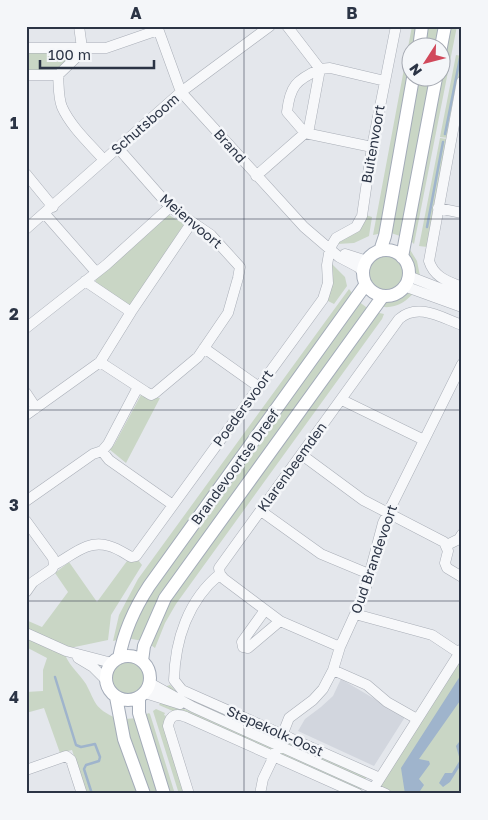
<svg xmlns="http://www.w3.org/2000/svg" width="488" height="820" viewBox="0 0 488 820" font-family="'Golos Text',sans-serif">
<style>
.built{fill:#d2d6de}
.green{fill:#c9d6c5}
.water{fill:#9fb4cc}
.lines{fill:none;stroke-linecap:round;stroke-linejoin:round}
.stream{stroke:#9fb4cc;stroke-width:2.5}
.minor-casing{stroke:#a9aeb7;stroke-width:11}
.major-casing{stroke:#a3abb8;stroke-width:14}
.minor{stroke:#f7f8fa;stroke-width:10}
.major{stroke:#fff;stroke-width:12}
.grid{fill:none;stroke:#2b3445;stroke-width:1;stroke-opacity:0.55}
.labels{text-anchor:middle;stroke-width:5;stroke-linejoin:round;paint-order:stroke}
.street-label{font-size:14px;fill:#2b3445;stroke:#f4f6f9}
.neatline{fill:none;stroke:#2b3445;stroke-width:2}
.grid-label{font-size:16px;text-anchor:middle;font-weight:bold;fill:#2b3445}
</style>
<rect width="100%" height="100%" fill="#e4e7ec"/>
<path class="built" d="M341,679L405,717L374,766L298,731L305,719L321,707L333,696Z"/>
<path class="green" d="M412,26H422L418,47L410,48V78L383,233L373,235Z
M426,26H443L439,47L422,48Z
M447,26H457L414,244L408,238L440,78L441,62Z
M26,50L76,53L58,69L26,71Z
M456,55L462,56V65L448,138L440,137Z
M416,78H433L403,237L391,233Z
M440,138L447,139L427,247L419,246Z
M169,215L184,224L130,307L96,283L95,278Z
M365,215L372,217L369,236L354,243L337,244Z
M409,248L417,261L420,276L415,275L412,271L405,254Z
M367 273a18 18 0 1 1 36 0a18 18 0 1 1-36 0Z
M331,263L345,277L347,286L334,304L326,300Z
M349,289L355,297L147,585L122,639L113,641L119,615L138,579Z
M406,291L414,292C406,303 392,310 379,306C387,299 397,297 406,291Z
M358,301L370,310L143,641L126,638L132,620Z
M375,312L384,314L382,319L176,604L165,623L155,648L148,643L157,619Z
M142,393L150,398H160L126,463L109,449L114,445Z
M138,560L142,565L111,615L108,640L70,648L65,655C71,668 79,673 86,684C96,703 94,708 116,718L142,794H86L72,750L60,753L44,708L26,713V692L43,691V670L47,658L26,647V620L42,627L68,592L55,573L69,562L97,602L127,561Z
M462,653V787L458,794H372Z
M111 679a17 17 0 1 1 34 0a17 17 0 1 1-34 0Z
M170,685L179,694L367,775L365,780L166,690L167,686Z
M161,702L187,710L362,788L360,793L159,705Z
M156,709L165,713L164,715L166,716L164,721L186,794H179L153,711Z
M149,713L150,714L175,794H165L142,716Z
M138,718L161,794H146L125,719Z"/>
<path class="water" d="M462,673V698L419,759L429,761L430,764L419,779L424,785L418,794H405L401,768Z
M462,738V763L450,782L443,787L439,783L445,773H452L460,760L456,746Z"/>
<g class="lines">
<path class="stream" d="M461,52L462,49
M445,134L460,58
M427,227L443,142
M55,677L76,745L81,747L95,744L100,757L99,761L86,765L84,769L92,794"/>
<g class="minor-casing">
<path id="minor" d="M79,26L82,48L80,54L58,75C59,85 58,97 62,107C71,127 90,144 104,160
M157,26L181,92L304,227L339,257L358,267L363,272
M287,26L320,69L330,68L385,81
M26,48H106L158,30
M320,69L309,128L305,133L287,112C290,86 296,80 320,69Z
M26,75H58
M462,81L429,261C434,277 447,281 462,287
M26,174L53,207
M256,176L305,133L372,147
M438,208L462,213
M45,214L96,272
M26,229L181,92L270,26
M345,254L367,261
M408,276L462,297
M85,281L131,312
M404,286L462,307
M26,328L106,265L170,207
M204,348L259,387
M100,362L146,392L151,395L155,393L198,357L228,313L238,278L240,267L211,235L170,207L118,148
M138,387L108,444L102,451L109,460L173,505
M26,393L36,408
M342,400L424,440
M26,415L100,362L131,312L192,222
M302,455L363,500L444,542L448,551L445,563L447,568L462,577
M26,501L93,454L102,451
M261,511L321,554L369,574
M26,521L53,558L54,565
M447,545L459,539L462,534
M220,574L224,579L280,621L340,647
M26,592L33,582L52,569L54,565C72,556 87,539 109,546C117,548 124,553 131,557L136,556L323,299L328,283L327,265L330,248L336,238L356,227L362,216L372,147L396,26
M265,610L242,642L243,647L248,648L280,621
M355,614L432,635L459,653
M26,633L66,651L112,663
M78,658L93,667L106,680
M333,670L367,685L387,702L417,719
M150,683L193,707L386,794
M145,693L180,704
M26,770L66,756L71,760L82,794
M380,778L182,690L174,680C175,640 188,600 220,574L219,568L399,319C418,302 442,318 462,325
M189,794L168,726C170,715 176,713 186,717L358,794
M260,794L263,779L274,756L289,718L313,700L323,689L333,670L340,647L355,614L366,587L383,523L462,364
M370,794L462,649"/>
</g>
<g class="major-casing">
<path id="major" d="M419,48L422,26
M440,52L445,26
M363 273a23 23 0 1 1 46 0a23 23 0 1 1-46 0Z
M380,251L385,236L413,78
M402,257L436,78
M106 678a22 22 0 1 1 44 0a22 22 0 1 1-44 0Z
M119,658C124,631 134,609 149,586L366,284
M142,661L144,646L165,598L383,296
M116,697L124,739L144,794
M139,698V713L164,794"/>
</g>
<use href="#minor" class="minor"/>
<use href="#major" class="major"/>
</g>
<path class="grid" d="M244,26V794M26,219H462M26,410H462M26,601H462"/>
<g class="labels">
<g class="street-label">
<text transform="translate(145 124) rotate(-41)" y="5">Schutsboom</text>
<text transform="translate(373 144) rotate(-80)" y="5">Buitenvoort</text>
<text transform="translate(230 146) rotate(48)" y="5">Brand</text>
<text transform="translate(191 221) rotate(40)" y="5">Meienvoort</text>
<text transform="translate(243 408) rotate(-54)" y="5">Poedersvoort</text>
<text transform="translate(235 467) rotate(-54)" y="5">Brandevoortse Dreef</text>
<text transform="translate(292 467) rotate(-54)" y="5">Klarenbeemden</text>
<text transform="translate(374 559) rotate(-71)" y="5">Oud Brandevoort</text>
<text transform="translate(275 731) rotate(24)" y="5">Stepekolk-Oost</text>
</g>
</g>
<rect width="488" height="820" fill="none" stroke="#f4f6f9" stroke-width="55"/>
<g transform="translate(426 62) rotate(234)"><circle r="24" fill="#f4f6f9" stroke="#a4a8b1"/>
<path d="M0-4L9 19L0 12L-9 19Z" fill="#d1495b"/>
<text y="-8" font-size="14" font-weight="bold" text-anchor="middle" fill="#2b3445">N</text>
</g>
<path d="M40 60v8h114v-8" fill="none" stroke="#2b3445" stroke-width="2.5"/>
<text x="48" y="60" font-size="15" fill="#2b3445" stroke="#f4f6f9" stroke-width="4" paint-order="stroke">100 m</text>
<rect x="28" y="28" width="432" height="764" class="neatline"/>
<g class="grid-label">
<text x="136" y="19">A</text>
<text x="352" y="19">B</text>
<text x="14" y="129">1</text>
<text x="14" y="320">2</text>
<text x="14" y="511">3</text>
<text x="14" y="703">4</text>
</g>
</svg>
